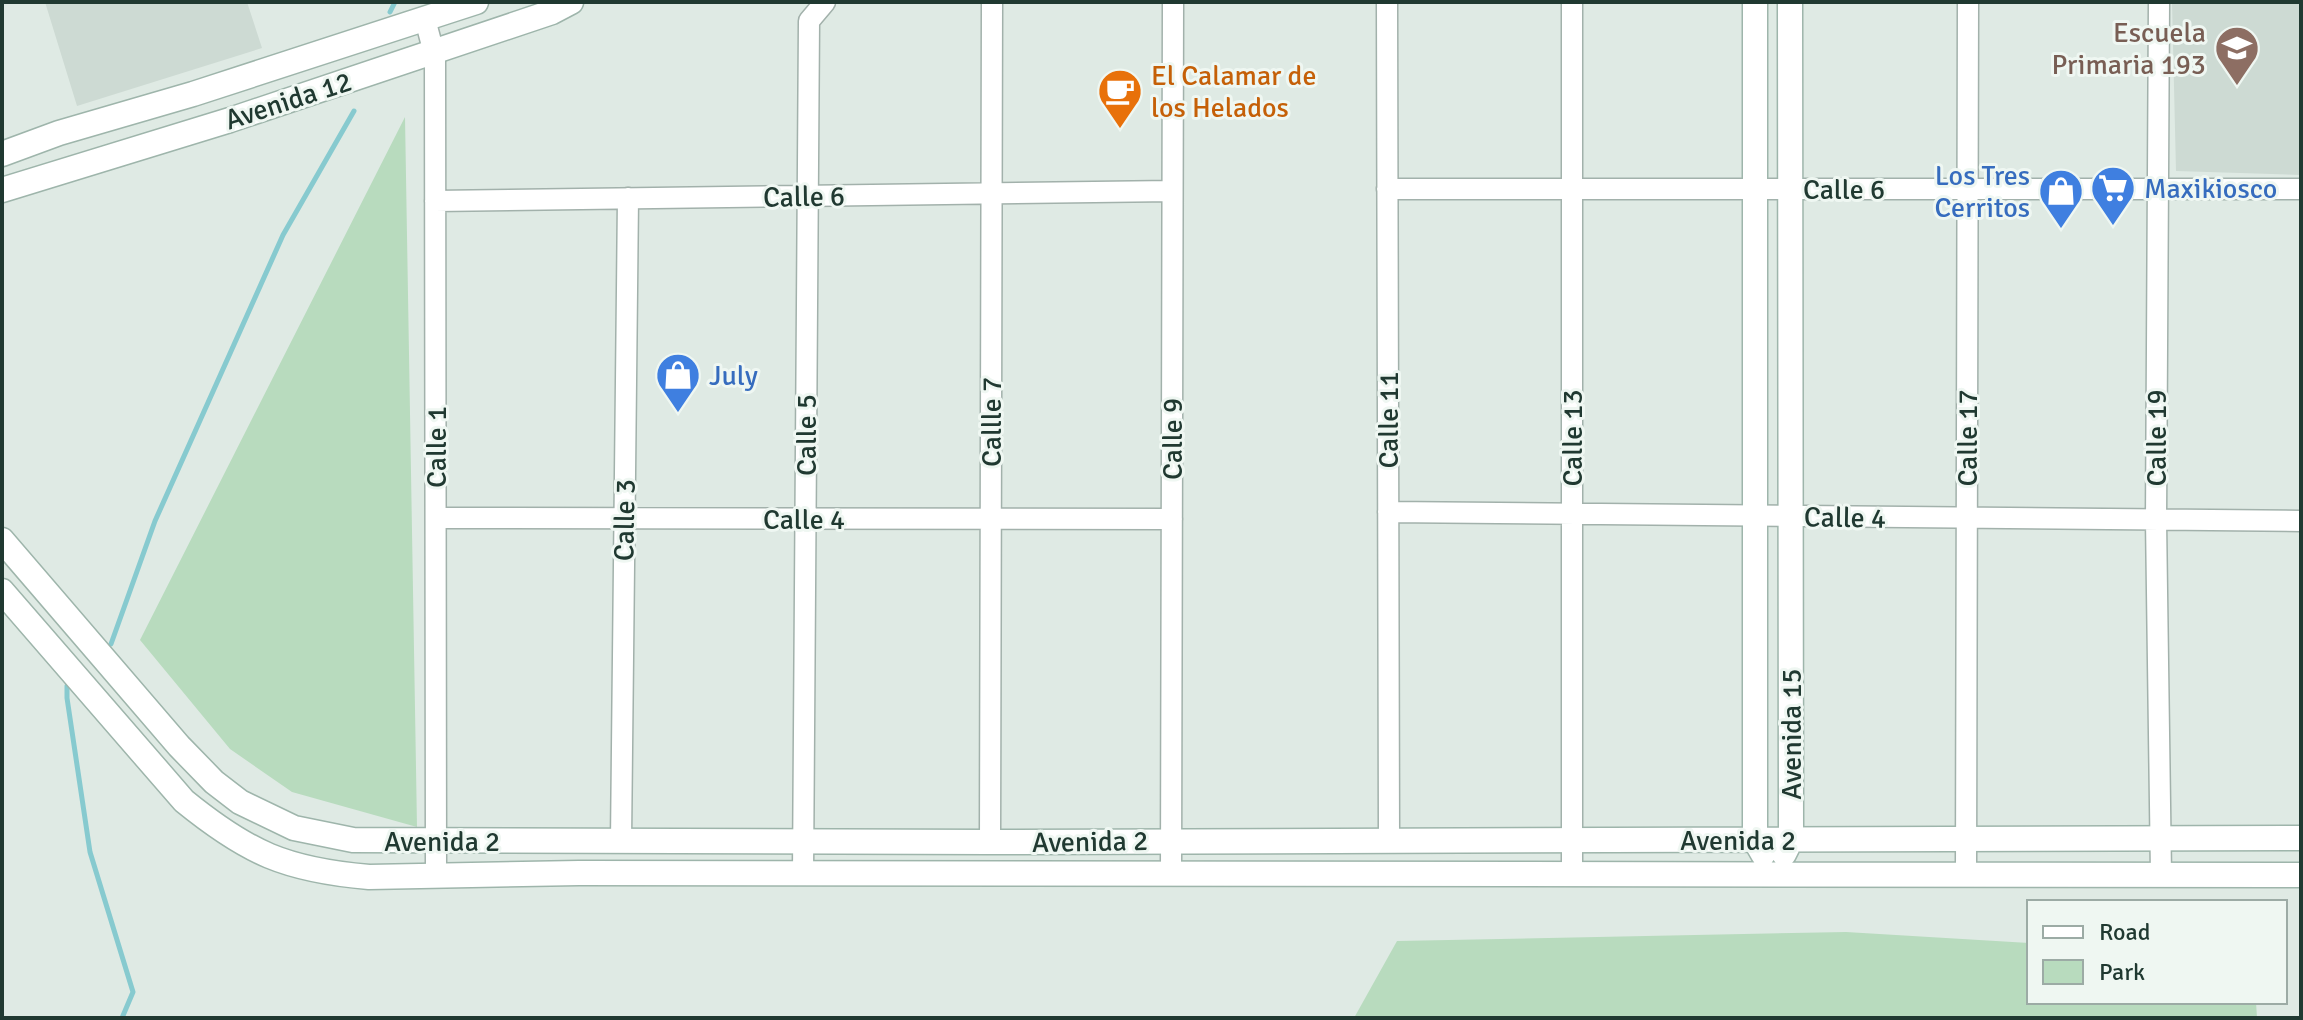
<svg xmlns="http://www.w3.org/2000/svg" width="2303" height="1020" viewBox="0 0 2303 1020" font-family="Signika,sans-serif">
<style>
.built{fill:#cddad3}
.green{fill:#b8dbbe}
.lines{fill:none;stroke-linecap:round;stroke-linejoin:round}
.stream{stroke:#87cacf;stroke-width:5}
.street-casing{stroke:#a2b1ab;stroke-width:23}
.secondary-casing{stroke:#9eb5ab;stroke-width:27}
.street{stroke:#fff;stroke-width:20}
.secondary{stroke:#fff;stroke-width:24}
.labels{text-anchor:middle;stroke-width:6;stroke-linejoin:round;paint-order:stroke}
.education-label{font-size:28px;fill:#785e54;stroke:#eff7f2;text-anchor:end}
.food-label{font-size:28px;fill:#c56008;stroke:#eff7f2;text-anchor:start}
.street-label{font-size:28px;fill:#203931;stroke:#eff7f2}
.shop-label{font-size:28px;fill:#366cbe;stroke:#eff7f2;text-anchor:start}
</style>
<rect width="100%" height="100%" fill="#dfeae4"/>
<path class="built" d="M45,2H247L262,48L77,106Z
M2172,2H2301V175L2176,171Z"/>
<path class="green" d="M405,117L417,827L292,792L230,749L140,640Z
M1846,932L2029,943V1002H2256L2257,1018H1354L1397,941Z"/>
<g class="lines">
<path class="stream" d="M390,12L395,2
M111,644L155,521L283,235L354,111
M67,686V698L90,852L133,992L122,1018"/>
<g class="street-casing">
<path id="street" d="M1387,2L1389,839
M2159,2L2156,520L2161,875
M425,19L435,57L436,877
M1387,189H2301
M435,201L1172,191
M1388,512L2301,521
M436,518L1172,519
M621,841L628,198
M990,842L992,2
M1572,873V2
M803,874L809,21L825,2
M1966,874L1968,2
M1171,875L1173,2"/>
</g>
<g class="secondary-casing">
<path id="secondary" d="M1755,2V840L1763,854
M2,154L59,133L193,94L476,2
M2,190L230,120L552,12L571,2
M2,540L179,746L214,782L240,802L294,828L353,840L990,842L2301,838
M2,591L184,801C248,853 286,870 369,877L579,873L2301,875
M1784,854L1791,840L1790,2"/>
</g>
<use href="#street" class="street"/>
<use href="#secondary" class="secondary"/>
</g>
<defs>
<g id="school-pin" transform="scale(2.3)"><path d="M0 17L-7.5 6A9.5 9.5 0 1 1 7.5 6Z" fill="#8d6e63" stroke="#eff7f2"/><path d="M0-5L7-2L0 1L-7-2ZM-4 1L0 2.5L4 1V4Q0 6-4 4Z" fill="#fff"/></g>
<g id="cafe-pin" transform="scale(2.3)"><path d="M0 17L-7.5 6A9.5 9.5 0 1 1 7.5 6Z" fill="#e8710a" stroke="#eff7f2"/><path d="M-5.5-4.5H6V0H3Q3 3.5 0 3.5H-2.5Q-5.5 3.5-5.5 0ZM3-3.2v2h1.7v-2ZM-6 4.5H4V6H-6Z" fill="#fff"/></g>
<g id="supermarket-pin" transform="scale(2.3)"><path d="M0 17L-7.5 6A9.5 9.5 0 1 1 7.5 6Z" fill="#3f7fe0" stroke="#eff7f2"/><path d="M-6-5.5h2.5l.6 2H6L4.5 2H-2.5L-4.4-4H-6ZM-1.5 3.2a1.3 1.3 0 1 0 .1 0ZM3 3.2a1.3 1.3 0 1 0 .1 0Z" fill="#fff"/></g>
<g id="shop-pin" transform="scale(2.3)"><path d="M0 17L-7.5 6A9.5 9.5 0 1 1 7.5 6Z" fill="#3f7fe0" stroke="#eff7f2"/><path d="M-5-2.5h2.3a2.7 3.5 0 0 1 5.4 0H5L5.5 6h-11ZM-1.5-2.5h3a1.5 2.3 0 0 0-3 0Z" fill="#fff"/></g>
</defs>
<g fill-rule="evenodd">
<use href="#school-pin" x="2237" y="48"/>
<use href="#cafe-pin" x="1120" y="91"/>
<use href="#supermarket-pin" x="2113" y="188"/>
<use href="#shop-pin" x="2061" y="191"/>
<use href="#shop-pin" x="678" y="375"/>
</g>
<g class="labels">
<g class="education-label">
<text x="2206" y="42">Escuela<tspan x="2206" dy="32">Primaria 193</tspan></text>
</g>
<g class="food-label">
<text x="1151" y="85">El Calamar de<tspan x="1151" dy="32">los Helados</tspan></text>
</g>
<g class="street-label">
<text transform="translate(288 100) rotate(-18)" y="10">Avenida 12</text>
<text x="1844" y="199">Calle 6</text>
<text transform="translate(804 196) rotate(-1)" y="10">Calle 6</text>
<text transform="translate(1388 420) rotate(-90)" y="10">Calle 11</text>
<text transform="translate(991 422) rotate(-90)" y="10">Callle 7</text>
<text transform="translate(806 435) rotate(-90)" y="10">Calle 5</text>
<text transform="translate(1572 438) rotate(-90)" y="10">Calle 13</text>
<text transform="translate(1967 438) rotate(-90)" y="10">Calle 17</text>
<text transform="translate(2156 438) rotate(-90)" y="10">Calle 19</text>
<text transform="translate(1172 439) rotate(-90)" y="10">Calle 9</text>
<text transform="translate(436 447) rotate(-90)" y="10">Calle 1</text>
<text transform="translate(1845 517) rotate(1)" y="10">Calle 4</text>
<text x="804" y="529">Calle 4</text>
<text transform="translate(624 520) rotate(-89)" y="10">Calle 3</text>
<text transform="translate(1791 734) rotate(-90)" y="10">Avenida 15</text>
<text x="1738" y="850">Avenida 2</text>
<text x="442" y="851">Avenida 2</text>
<text transform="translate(1090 841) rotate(-1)" y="10">Avenida 2</text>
</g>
<g class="shop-label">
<text x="2030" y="185" text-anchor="end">Los Tres<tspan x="2030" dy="32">Cerritos</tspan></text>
<text x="2144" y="198">Maxikiosco</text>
<text x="709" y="385">July</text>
</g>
</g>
<rect width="2303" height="1020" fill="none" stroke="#203931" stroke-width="8"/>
<rect x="2027" y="900" width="260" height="104" fill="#eff7f2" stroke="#9caba5" stroke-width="2"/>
<rect x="2043" y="926" width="40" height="12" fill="#ffffff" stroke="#9caba5" stroke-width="2"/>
<text x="2099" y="940" font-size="24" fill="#203931">Road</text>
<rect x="2043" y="960" width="40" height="24" fill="#b8dbbe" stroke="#9caba5" stroke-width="2"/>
<text x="2099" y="980" font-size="24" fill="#203931">Park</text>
</svg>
